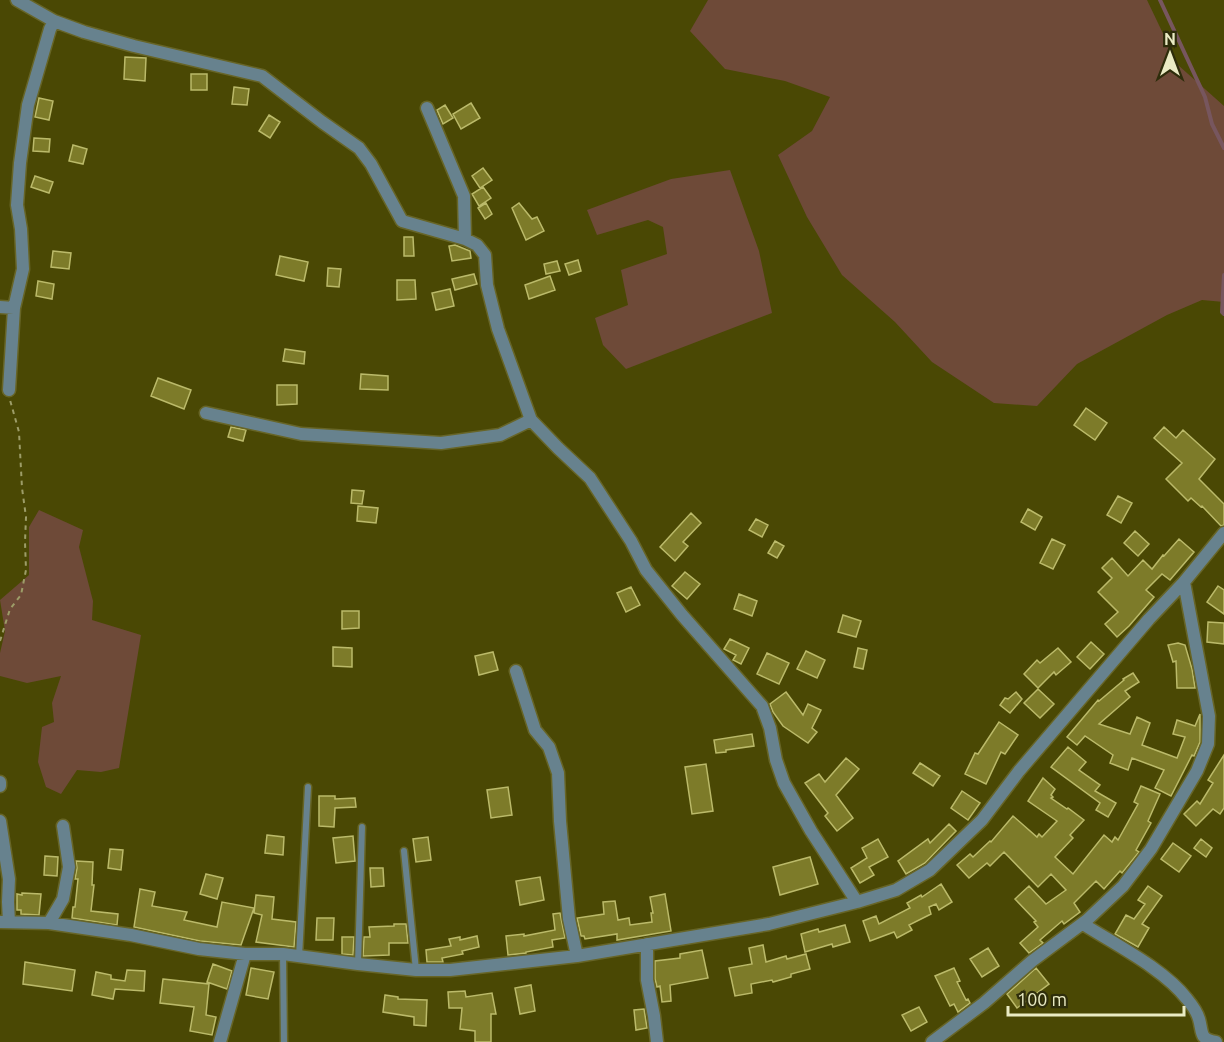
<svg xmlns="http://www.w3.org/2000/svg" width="1224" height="1042" viewBox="0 0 1224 1042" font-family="Ubuntu,sans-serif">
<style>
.green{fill:#6e4a38}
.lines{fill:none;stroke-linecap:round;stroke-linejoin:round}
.stream{stroke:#77565e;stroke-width:4}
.building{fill:#7d7b29;stroke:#bbba6a;stroke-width:1.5}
.service-casing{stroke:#676527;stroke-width:9}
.minor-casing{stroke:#676527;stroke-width:15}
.path{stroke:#9d9d68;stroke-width:2;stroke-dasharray:4.5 4.5;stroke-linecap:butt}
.service{stroke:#67828e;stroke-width:6}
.minor{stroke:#67828e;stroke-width:12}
</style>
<rect width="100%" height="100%" fill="#4a4804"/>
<path class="green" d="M708,0H1147L1178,65L1224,106V302L1202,300L1167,315L1077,364L1037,406L994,403L932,362L895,322L842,275L807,217L778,155L812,131L830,97L785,81L725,69L690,31Z
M730,170L759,251L772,313L626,369L603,345L595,318L628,305L621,270L667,254L663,227L648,220L597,235L587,210L671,179Z
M39,510L83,530L79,547L93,601L92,620L141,635L119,768L101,772L77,770L61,794L46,787L38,762L42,727L54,722L52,703L61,676L27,683L0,676V653L5,631L0,600L29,575V527Z"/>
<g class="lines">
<path class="stream" d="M1160,0L1205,97L1212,124L1224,148
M1224,275L1222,312L1224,314"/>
</g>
<path class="building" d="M125,57L146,58L145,81L124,79Z
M191,74H207V90H191Z
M234,87L249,89L247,105L232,104Z
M39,98L53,101L49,120L35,117Z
M471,103L480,118L461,129L453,114Z
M445,105L453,118L443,124L437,110Z
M269,115L280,122L270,138L259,131Z
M34,138L50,139L49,152L33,151Z
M73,145L87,149L83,164L69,161Z
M483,168L492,180L480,188L472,176Z
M35,176L53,182L49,193L31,187Z
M483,187L491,198L479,206L472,194Z
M486,203L492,214L485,219L478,208Z
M519,203L532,219L537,217L544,231L526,240L512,208Z
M404,237H413L414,256H404Z
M455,245L470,251L471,258L452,261L449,246Z
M53,251L71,253L69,269L51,267Z
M280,256L308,262L304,281L276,275Z
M578,260L581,271L569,275L565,264Z
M557,261L560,271L546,274L544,264Z
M328,268L341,269L339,287L327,286Z
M474,274L477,284L455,290L452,279Z
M550,276L555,290L529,299L525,285Z
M397,280H415L416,299L397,300Z
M38,281L54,284L52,299L36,296Z
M450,289L454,306L436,310L432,293Z
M285,349L305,352L304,364L283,361Z
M361,374L388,376V390L360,389Z
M158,378L191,390L184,409L151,396Z
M277,385H297V404L277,405Z
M1086,408L1107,423L1095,440L1074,425Z
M231,427L246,430L243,441L228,437Z
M1164,427L1176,438L1183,430L1215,459L1199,479L1224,504V525L1221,526L1202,506L1201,507L1191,498L1188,501L1166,479L1182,463L1154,438Z
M352,490L364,491L362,504L351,503Z
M1118,496L1132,503L1121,523L1107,515Z
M358,506L378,508L376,523L357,521Z
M1028,509L1042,517L1035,530L1021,522Z
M691,513L701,523L683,542L688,546L675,561L660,547Z
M756,519L768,525L762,537L749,530Z
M1135,531L1149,544L1138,556L1124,543Z
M1052,539L1065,545L1053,569L1040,563Z
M1179,539L1194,552L1170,580L1162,574L1146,590L1154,597L1129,626L1117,637L1105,624L1118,612L1098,592L1112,578L1102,568L1112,558L1128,576L1143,560L1152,569L1163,555L1164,556Z
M775,541L784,546L777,558L768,553Z
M685,572L700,584L687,599L672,586Z
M1218,586L1224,590V614L1207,602Z
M631,587L640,605L626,612L617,593Z
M739,594L757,601L752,616L734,609Z
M342,611H359V628L342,629Z
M843,615L861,621L856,637L838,632Z
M1208,622L1224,623V644L1207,642Z
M730,639L749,648L741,664L733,660L736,655L724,649Z
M1091,642L1104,654L1090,669L1077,657Z
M1178,643L1185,645L1192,669L1195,688H1177L1176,661L1173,662L1168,645Z
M333,647L352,648V667L333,666Z
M858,648L867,650L863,669L854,667Z
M1058,648L1071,662L1056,675L1054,672L1038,688L1024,674L1037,660L1040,663Z
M806,651L825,660L817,678L797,669Z
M493,652L498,670L479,675L475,656Z
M767,653L789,663L779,684L757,674Z
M1133,673L1139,682L1125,691L1130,697L1099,724L1130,734L1137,717L1150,723L1142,745L1177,758L1185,737L1173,734L1177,720L1195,726L1200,714V742L1194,756L1192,755L1171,796L1155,788L1164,770L1132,758L1128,770L1110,763L1113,755L1085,736L1077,745L1067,737L1098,700L1099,701L1124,680L1123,679Z
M1038,689L1054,704L1040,718L1024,703Z
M786,692L803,715L808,704L821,710L812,728L817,732L808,743L783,726L773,712L770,704Z
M1016,692L1022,699L1010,713L1000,705L1005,698L1008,699Z
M999,722L1018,735L1005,754L1001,752L986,784L965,774L975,753L978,754Z
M752,734L754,746L726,750V752L716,753L714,740Z
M1068,747L1086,762L1079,770L1100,785L1095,791L1116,803L1108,817L1096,810L1100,803L1051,767Z
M1224,755V808L1220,814L1213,809L1196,826L1184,814L1197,801L1200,804L1213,783L1208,780Z
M846,758L859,769L836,795L853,818L837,831L825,816L828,813L805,783L819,774L825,782Z
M920,763L940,776L933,786L913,773Z
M706,764L713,811L692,814L685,767Z
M1043,778L1055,789L1051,795L1053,797L1051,798L1067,809L1068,808L1084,820L1070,835L1073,838L1055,857L1073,874L1104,835L1112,842L1115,837L1118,840L1138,804L1134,802L1141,786L1160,794L1148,821L1151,823L1136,850L1139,852L1122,873L1120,871L1104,889L1096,881L1074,903L1080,912L1064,924L1062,921L1040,940L1043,943L1029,953L1020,943L1038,927L1034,922L1036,921L1015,899L1029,886L1046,904L1066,890L1051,874L1038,887L1004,852L990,866L987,863L969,878L957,865L970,854L973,857L990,841L991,842L1013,816L1037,837L1039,834L1042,837L1057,821L1028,801Z
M508,787L512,815L491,818L487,790Z
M962,791L980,803L968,820L951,808Z
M319,796H335V799L355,798L356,807L335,808L334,827L319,826Z
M949,824L956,831L925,863L906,874L898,861L928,839L930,843Z
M267,835L284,837L283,855L265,853Z
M353,836L355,861L336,863L333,838Z
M428,837L431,860L416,862L413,839Z
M878,839L888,857L869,867L874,875L860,883L851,868L867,858L862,848Z
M1201,839L1212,848L1206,857L1194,848Z
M1173,843L1191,856L1179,872L1161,859Z
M110,849L123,850L121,870L108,868Z
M45,856L58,857L57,876L44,875Z
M810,857L818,884L780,895L773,867Z
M76,861L93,862L92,885H94L91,911L118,914L117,925L72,918L73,907H75L78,879H75L77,868Z
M370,868H383L384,886L371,887Z
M206,874L223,878L217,899L200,894Z
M540,877L544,900L520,905L516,881Z
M941,884L952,902L939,910L936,904L929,907L931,914L909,925L912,930L897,938L894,932L870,941L863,921L876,916L879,924L910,908L907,903L921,895L922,897Z
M1148,886L1162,896L1142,924L1149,928L1138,947L1115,934L1126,915L1134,919L1145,904L1138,900Z
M140,889L155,892L152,906L187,912L184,920L217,927L222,902L254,908L241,945L200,941L134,927Z
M22,893L41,894L39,915L21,914V910H17V894L22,895Z
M665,894L671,931L617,940V934L585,939L584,936H581L577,918L604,914L603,902L615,901L618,920L629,918L630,925L652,922L651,913H653L650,897Z
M256,895L274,897L272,919L296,922L294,947L256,942L262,915L254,913Z
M560,913L565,938L552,940L553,947L526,952V953L508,955L506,936L524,934V936L555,930L553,914Z
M317,918H334L333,940H316Z
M394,924H406L408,943H389V955L363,956L364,937H370L369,927L394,926Z
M845,925L850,942L833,947L832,944L805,952L801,934L818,929L819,932Z
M477,936L479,947L462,951L463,954L442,958L443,962H427L426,950L451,946L449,939L460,937V940Z
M342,937H354L353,955L342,954Z
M763,945L766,962L786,956L787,959L806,954L810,969L791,974V977L773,982L772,980L751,984L752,993L735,996L729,968L752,964L749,948Z
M988,948L999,966L982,977L970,959Z
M702,950L708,978L670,985L671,1001L662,1002L660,986L657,987L655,979V961L680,958V954Z
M25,962L75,970L72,991L23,984Z
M213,964L232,971L227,989L207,982Z
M251,968L274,972L268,999L246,995Z
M954,968L960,981L957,982L966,1000L968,999L970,1003L958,1012L954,1004L950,1006L935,976Z
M1036,968L1049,984L1017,1008L1007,994Z
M127,970L145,971L144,991L115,989L113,999L92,995L96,972L111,975V979L125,981Z
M163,979L209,984L206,1015L216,1017L212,1035L190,1031L194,1007L160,1003Z
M531,985L535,1011L520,1014L515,988Z
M465,991L466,997L492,993L496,1014H491V1042H475V1031L460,1029L462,1008H449L448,992Z
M385,995L398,997V999L427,1000L426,1026L414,1025V1017L383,1012Z
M919,1007L927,1022L911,1031L902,1015Z
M644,1009L647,1028L636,1030L634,1010Z"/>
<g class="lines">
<g class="service-casing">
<path id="service" d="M404,851L416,970
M283,954L284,1042
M299,957L308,787
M358,964L362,827"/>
</g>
<g class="minor-casing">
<path id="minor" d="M17,0L54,21L84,32L134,46L262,76L322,122L359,148L371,164L402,221L465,239L477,245L485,255L487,285L498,329L531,420L558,448L590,478L631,541L646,570L682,615L762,706L770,728L776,760L784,783L811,831L857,902
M427,108L464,196L465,239
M0,307L14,308L23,269L21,229L17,205L20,163L28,105L50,29L54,21
M9,390L14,308
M206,413L301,434L441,443L500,435L531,420
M516,671L535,730L549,747L558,773L560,821L569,919L577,956
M0,782V786
M0,821L9,879L8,902L9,922
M0,922L49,923L131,935L199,949L245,954H283L358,964L416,970H450L577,956L769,924L857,902L896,890L930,870L982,820L1019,771L1149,619L1184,582L1224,533
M49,923L63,899L69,867L63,826
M1083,924C1116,945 1164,969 1187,999C1192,1005 1197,1012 1199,1019C1203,1033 1199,1039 1216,1042
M647,944V980L654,1016L657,1042
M220,1042L245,954
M932,1042L984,1003L1032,961L1087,920L1123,886L1151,849L1197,771L1208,744L1209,716L1184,582"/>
</g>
<path class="path" d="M0,641L10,609L21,595L26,570L25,542L26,517L22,488L19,432L10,400"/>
<use href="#service" class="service"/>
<use href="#minor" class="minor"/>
</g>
<g transform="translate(1170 54)" stroke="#2e2d0b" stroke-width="4.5" paint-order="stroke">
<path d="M0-4.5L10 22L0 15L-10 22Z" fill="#eaebc4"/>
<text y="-9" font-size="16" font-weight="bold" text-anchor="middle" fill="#eaebc4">N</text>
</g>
<path d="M1008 1006v9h176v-9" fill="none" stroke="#eaebc4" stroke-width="3"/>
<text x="1017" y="1006" font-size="18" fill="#eaebc4" stroke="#2e2d0b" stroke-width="4.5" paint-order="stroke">100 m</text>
</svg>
